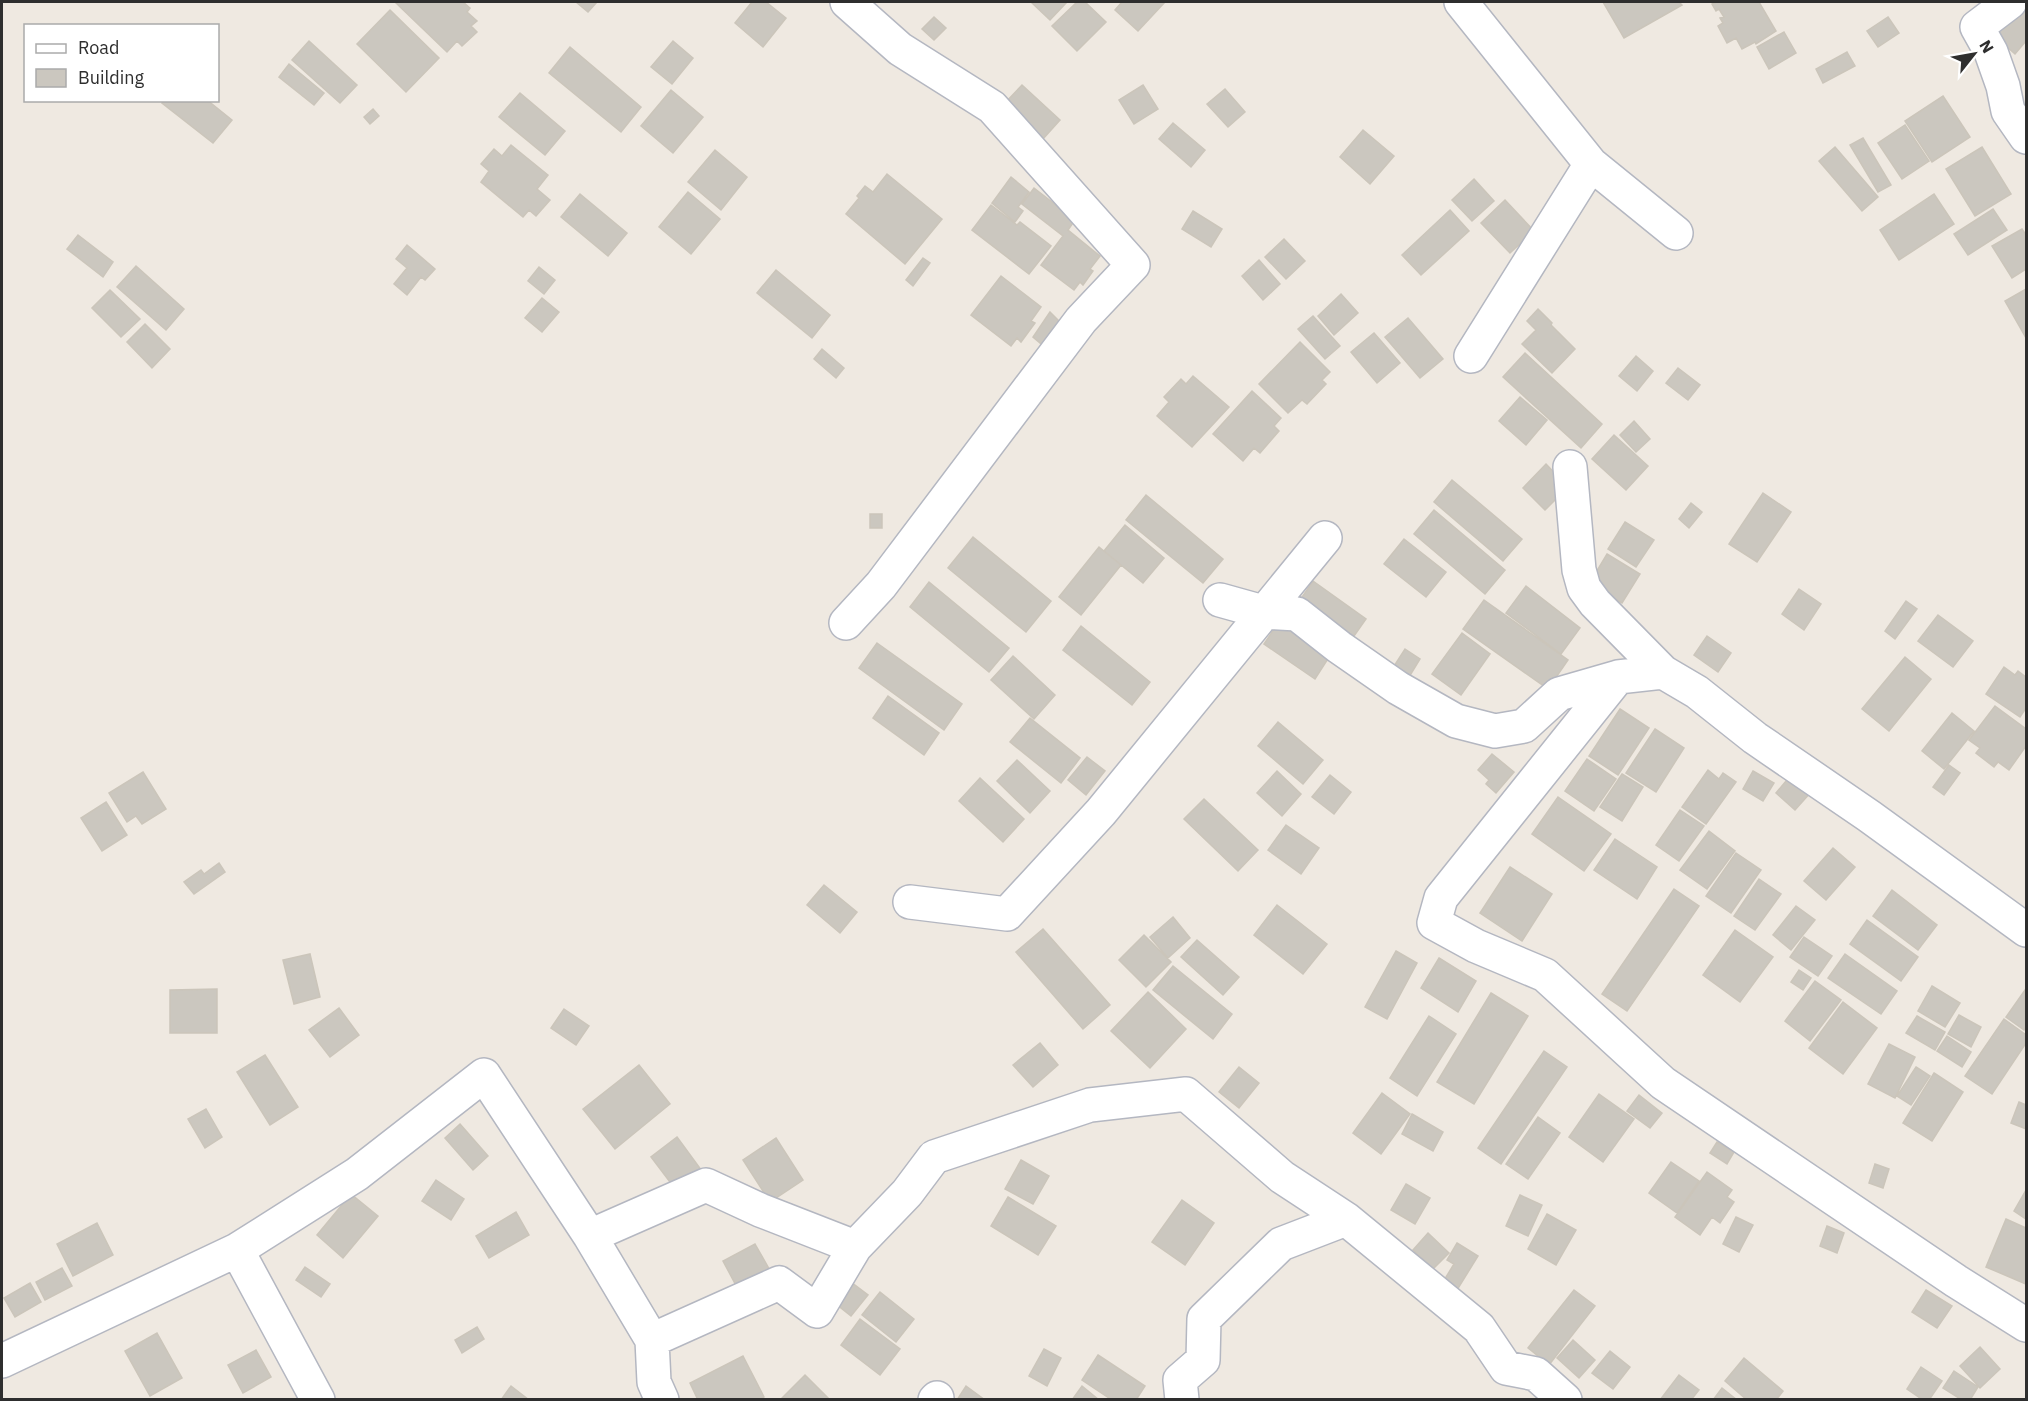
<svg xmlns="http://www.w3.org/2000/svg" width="2028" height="1401" viewBox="0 0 2028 1401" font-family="'IBM Plex Sans',sans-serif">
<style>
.building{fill:#cbc7bf;stroke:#cbc5ba;stroke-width:1.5}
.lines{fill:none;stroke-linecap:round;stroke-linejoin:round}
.minor-casing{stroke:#b4b7c1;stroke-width:36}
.minor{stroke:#fff;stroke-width:33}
</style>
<rect width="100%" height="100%" fill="#efe9e1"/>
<path class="building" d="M395,2H463L470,8L467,12L477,21L471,26L477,32L462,46L457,41L447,52Z
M576,2H597L588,12Z
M752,2H766L786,18L763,47L735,23Z
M1031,2H1067L1050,20Z
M1077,2H1085L1106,22L1077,51L1052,26Z
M1122,2H1165L1138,31L1115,10Z
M1603,2H1679L1682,5L1624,38Z
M1716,2H1759L1776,31L1756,44L1755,42L1742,49L1736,38L1727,43L1718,26L1723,23L1720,18L1724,17L1719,9L1716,11L1712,4Z
M2018,5L2026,12V41L2015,54L1986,28Z
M390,10L439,58L406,92L357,44Z
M934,17L946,28L934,40L922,29Z
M1888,17L1899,33L1878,47L1867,31Z
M1784,32L1796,53L1769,69L1757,47Z
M309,41L357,85L340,103L292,60Z
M673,41L693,58L672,84L651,67Z
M570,47L641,107L621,132L549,73Z
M1847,52L1855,66L1823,83L1816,69Z
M289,64L324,93L314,105L279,77Z
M1022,85L1060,120L1043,139L1005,103Z
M1143,85L1158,109L1134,124L1119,100Z
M1225,89L1245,112L1228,127L1207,104Z
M671,90L703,117L673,153L641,126Z
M520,93L565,131L545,155L499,117Z
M1943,96L1970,137L1932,162L1905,121Z
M164,100H207L232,120L213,143L162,103Z
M373,109L379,116L370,124L364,117Z
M1173,123L1205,150L1191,167L1159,139Z
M1905,125L1929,161L1902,179L1878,143Z
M1363,130L1394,156L1370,184L1340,157Z
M1863,138L1891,185L1878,192L1850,145Z
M511,145L548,175L537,189L550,200L536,216L529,210L523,217L481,182L489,171L481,164L494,149L502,156Z
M1835,147L1878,197L1862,211L1819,161Z
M1982,147L2011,194L1975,216L1946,169Z
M715,150L747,177L721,210L688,182Z
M887,174L942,219L905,264L846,214L859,198L857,196L865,186L873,192Z
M1011,177L1029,192L1018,207L1023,211L1015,222L992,203Z
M1474,179L1494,201L1472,221L1452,200Z
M1034,188L1075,220L1068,230L1100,256L1090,269L1093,271L1083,285L1080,282L1074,290L1041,265L1063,236L1022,204Z
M688,192L720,219L691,254L659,227Z
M580,194L627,233L608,256L561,217Z
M1934,194L1954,224L1899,260L1880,230Z
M1505,200L1534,231L1510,253L1481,223Z
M991,205L1017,225L1020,222L1051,246L1029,274L972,230Z
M1993,209L2007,230L1968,255L1954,234Z
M1450,210L1469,231L1421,275L1402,255Z
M1193,211L1222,229L1211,247L1182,229Z
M2022,229L2026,235V269L2012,278L1992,246Z
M78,235L113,262L103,277L67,249Z
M1284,239L1305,261L1286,279L1265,257Z
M407,245L435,269L425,280L421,277L407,295L394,284L407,268L396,259Z
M923,258L930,263L913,286L906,280Z
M1259,260L1280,284L1263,300L1242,276Z
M136,266L184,309L166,330L117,287Z
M539,267L555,280L544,294L528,281Z
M776,270L830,315L812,338L757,293Z
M1001,276L1041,307L1031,321L1035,323L1021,342L1017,338L1011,346L971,315Z
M2026,289V338L2005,301Z
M110,290L140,319L121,337L92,308Z
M1341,294L1358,313L1334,335L1318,316Z
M542,298L559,312L542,332L525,318Z
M1538,309L1552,323L1551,325L1575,349L1552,373L1522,344L1536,330L1527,321Z
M1050,312L1064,326L1047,349L1033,337Z
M1313,316L1340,346L1325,359L1298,329Z
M1408,318L1443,359L1420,378L1385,337Z
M145,324L170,349L152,368L127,342Z
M1374,333L1400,363L1377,383L1351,352Z
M1300,342L1330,372L1322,380L1326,384L1307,404L1302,400L1288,413L1259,384Z
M822,349L844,368L836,378L814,359Z
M1525,353L1602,424L1581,448L1503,377Z
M1636,356L1653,371L1637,391L1619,376Z
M1678,368L1700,385L1688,400L1666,383Z
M1193,376L1229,407L1192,447L1157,416L1169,402L1164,397L1181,379L1186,384Z
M1252,391L1281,418L1274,426L1279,431L1260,453L1254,448L1243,461L1213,434Z
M1520,397L1547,420L1526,445L1499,421Z
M1634,421L1650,439L1636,452L1620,435Z
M1614,435L1648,466L1626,490L1592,459Z
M1546,464L1568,487L1545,510L1523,488Z
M1452,480L1522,539L1503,561L1434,502Z
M1763,493L1791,512L1757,562L1729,544Z
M1146,495L1223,559L1203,583L1126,520Z
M1691,503L1702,512L1689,528L1679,519Z
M1434,510L1505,570L1485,594L1414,534Z
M870,514H882V528H870Z
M1625,522L1654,540L1636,567L1608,549Z
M1125,525L1164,558L1143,583L1104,551Z
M973,537L1051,601L1026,632L948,568Z
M1404,539L1446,572L1426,597L1384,564Z
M1099,547L1121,565L1081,615L1059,597Z
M1607,554L1640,574L1622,603L1589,584Z
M1313,581L1366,619L1347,646L1294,609Z
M929,582L1009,648L989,672L910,607Z
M1526,586L1580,628L1561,654L1506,613Z
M1799,589L1821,604L1804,630L1782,614Z
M1484,600L1568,660L1548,689L1463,629Z
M1906,601L1917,609L1895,639L1885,631Z
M1938,615L1973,641L1953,667L1918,641Z
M1283,616L1333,651L1315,679L1264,644Z
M1081,626L1150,682L1132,705L1063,650Z
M1462,633L1490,654L1461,695L1432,674Z
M1707,636L1731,653L1718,672L1694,655Z
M877,643L962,704L944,730L859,668Z
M1405,649L1420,659L1403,687L1387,677Z
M1013,656L1055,695L1034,719L991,680Z
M1905,657L1931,679L1889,731L1862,709Z
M2004,667L2015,675L2018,671L2026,677V708L2020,717L1986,694Z
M888,696L939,733L924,755L873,718Z
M1995,706L2026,729V746L2009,770L1998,762L1994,767L1976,753L1980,748L1969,740Z
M1620,709L1649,728L1618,775L1589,756Z
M1952,713L1974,731L1944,769L1922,751Z
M1030,718L1080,758L1061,783L1010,742Z
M1278,722L1323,760L1303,784L1258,746Z
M1655,729L1684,748L1656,792L1626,773Z
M1492,754L1514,772L1496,793L1486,784L1489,780L1478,770Z
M1087,757L1105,771L1086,795L1068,780Z
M1587,759L1616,779L1594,811L1565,791Z
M1017,760L1050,791L1030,813L997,781Z
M1949,765L1960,773L1944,795L1933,787Z
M1708,770L1719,779L1723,773L1736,782L1706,824L1682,807Z
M1277,771L1301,794L1282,816L1257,793Z
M1753,771L1774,783L1763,801L1743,789Z
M143,772L166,809L142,824L136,816L127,822L109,793Z
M1622,774L1643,787L1622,821L1600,807Z
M1330,775L1351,792L1334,814L1312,797Z
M1791,775L1811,792L1795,810L1776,793Z
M980,778L1024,819L1003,842L959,801Z
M1558,797L1611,834L1584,871L1532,834Z
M1204,799L1258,850L1238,871L1184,819Z
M106,802L127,835L102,851L81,818Z
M1680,810L1704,826L1679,861L1656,845Z
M1286,825L1319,848L1301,874L1268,850Z
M1709,831L1735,851L1707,889L1680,870Z
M1615,839L1657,867L1637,899L1594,870Z
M1833,848L1855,867L1826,900L1804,881Z
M1736,853L1761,870L1731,913L1706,896Z
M219,863L225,872L194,894L184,882L201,870L204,874Z
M1510,867L1552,894L1522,941L1480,913Z
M1759,879L1781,894L1755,930L1734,916Z
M824,885L857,912L840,933L807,905Z
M1674,889L1699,906L1627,1011L1602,994Z
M1892,890L1937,925L1918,950L1873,916Z
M1277,905L1327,944L1303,974L1254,935Z
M1796,906L1815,920L1791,950L1773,935Z
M1173,917L1190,938L1168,958L1150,937Z
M1867,920L1918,957L1901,981L1850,944Z
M1043,929L1110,1005L1083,1029L1016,952Z
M1735,930L1773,957L1740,1002L1703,975Z
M1144,935L1171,962L1146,987L1119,960Z
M1804,937L1832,956L1818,976L1790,957Z
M1197,940L1239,977L1223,995L1181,957Z
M1396,951L1417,963L1387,1019L1365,1007Z
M310,954L320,997L294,1004L283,960Z
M1845,954L1897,991L1881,1014L1828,978Z
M1439,958L1476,981L1458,1012L1421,988Z
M1173,966L1232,1014L1213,1039L1153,990Z
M1799,970L1811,978L1803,990L1791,982Z
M1815,981L1841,1000L1810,1041L1785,1021Z
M1932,986L1960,1003L1945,1027L1918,1011Z
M217,989V1033H170V990Z
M2025,990L2026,1027L2024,1030L2006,1017Z
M1148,992L1186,1029L1150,1068L1111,1031Z
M1491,993L1528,1016L1474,1104L1437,1082Z
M1843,1002L1877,1028L1843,1074L1809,1048Z
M339,1008L359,1035L330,1057L309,1030Z
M564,1009L589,1026L576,1045L551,1028Z
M1959,1015L1981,1027L1971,1047L1948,1034Z
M1429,1016L1456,1034L1417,1096L1390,1078Z
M1917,1016L1945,1032L1935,1050L1906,1033Z
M2004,1019L2026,1035V1043L1992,1094L1965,1076Z
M1947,1036L1971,1052L1962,1067L1937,1051Z
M1040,1043L1058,1065L1033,1087L1013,1065Z
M1889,1044L1915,1057L1895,1098L1868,1084Z
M1544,1051L1567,1067L1501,1164L1478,1148Z
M265,1055L298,1107L270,1125L237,1072Z
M639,1065L670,1104L615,1149L583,1109Z
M1239,1067L1259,1083L1239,1108L1219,1092Z
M1916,1067L1930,1076L1911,1105L1897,1096Z
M1934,1073L1963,1092L1932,1141L1903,1123Z
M1382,1093L1410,1114L1381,1154L1353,1133Z
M1599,1094L1634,1119L1603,1162L1569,1137Z
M1639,1095L1662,1113L1650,1128L1627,1111Z
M2019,1102L2026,1105V1103V1129L2011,1123Z
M206,1109L222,1137L205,1148L188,1119Z
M1412,1114L1443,1132L1433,1151L1402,1134Z
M1538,1117L1560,1133L1528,1179L1506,1164Z
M460,1124L488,1156L473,1170L445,1138Z
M677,1137L702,1171L676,1190L651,1157Z
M776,1138L803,1180L770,1202L743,1160Z
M1717,1142L1734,1152L1727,1164L1710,1153Z
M1021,1160L1049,1176L1033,1204L1005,1189Z
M1671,1162L1699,1181L1677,1213L1649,1193Z
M1875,1164L1889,1169L1883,1188L1869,1183Z
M1707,1172L1732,1190L1727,1197L1734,1202L1720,1223L1712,1217L1700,1235L1675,1217Z
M436,1180L464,1199L451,1220L422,1201Z
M1406,1184L1430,1198L1415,1224L1391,1210Z
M2026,1190V1219L2014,1211Z
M351,1194L378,1216L343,1258L317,1235Z
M1520,1195L1542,1205L1528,1236L1506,1226Z
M1008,1197L1056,1226L1038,1255L991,1226Z
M1182,1200L1214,1223L1185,1265L1152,1242Z
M516,1212L529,1235L489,1258L476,1236Z
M1547,1214L1576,1230L1556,1265L1528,1249Z
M1736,1217L1753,1225L1739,1252L1723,1244Z
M2006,1219L2026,1228V1284L1986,1267Z
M97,1223L113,1255L73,1276L57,1244Z
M1827,1226L1844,1233L1837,1253L1820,1246Z
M1428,1233L1449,1253L1433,1269L1413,1250Z
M1457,1243L1478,1256L1457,1290L1443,1282L1454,1264L1447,1260Z
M755,1244L772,1274L739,1291L723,1261Z
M305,1267L330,1284L321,1297L296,1280Z
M62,1268L72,1286L45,1300L36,1282Z
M847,1279L868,1295L851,1316L831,1300Z
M30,1283L41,1302L15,1317L4,1298Z
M1574,1290L1595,1306L1549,1365L1528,1348Z
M1926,1290L1952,1306L1937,1328L1912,1312Z
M880,1292L914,1319L896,1342L862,1315Z
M860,1319L900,1349L880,1375L841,1345Z
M477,1327L484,1339L462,1353L455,1340Z
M157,1333L182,1378L150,1396L125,1351Z
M1573,1340L1595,1360L1579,1378L1557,1358Z
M1980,1347L2000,1369L1980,1388L1960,1366Z
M1044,1349L1061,1358L1047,1386L1029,1376Z
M256,1350L271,1377L243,1393L228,1365Z
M1610,1351L1630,1367L1613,1389L1592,1373Z
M1098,1355L1145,1386L1136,1400H1112L1082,1380Z
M743,1356L764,1397L759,1400H698L690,1383Z
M1744,1358L1783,1391L1776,1400H1747L1725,1381Z
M1921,1367L1942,1381L1929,1400H1923L1907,1389Z
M1954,1371L1978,1387L1970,1400H1962L1943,1388Z
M805,1375L830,1400L782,1398Z
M1679,1375L1699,1390L1691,1400H1660Z
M511,1386L529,1400H501Z
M966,1386L985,1400H957Z
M1082,1386L1099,1400H1072Z
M1722,1388L1737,1400H1713Z"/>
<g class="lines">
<g class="minor-casing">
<path id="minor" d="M1461,2L1591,164L1676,233
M2010,2L1977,27L1991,52L2003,86L2008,111L2026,137
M1471,356L1591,164
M1570,467L1579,570L1584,588L1595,603L1663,672
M1220,600L1263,612L1297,614L1339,647L1398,688L1456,721L1495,731L1524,726L1559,694L1618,677L1663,672L1697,692L1755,738L1869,816L2026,930
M846,623L881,585L1081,320L1133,265L992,107L900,49L847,2
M1618,677L1441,898L1434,923L1476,946L1545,975L1663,1083L1956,1281L2026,1325
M910,902L1007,914L1101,812L1325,538
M590,1236L652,1340
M855,1247L907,1193L934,1157L1090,1105L1186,1094L1282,1177L1346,1219L1479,1328L1506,1368L1536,1374L1565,1400
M237,1250L318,1400
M2,1361L237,1250L357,1174L484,1075L590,1236L706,1185L760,1210L855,1247L817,1311L779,1283L652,1340L654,1382L662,1400
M935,1400L937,1398
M1182,1400L1180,1380L1203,1360L1204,1319L1281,1244L1346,1219"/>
</g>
<use href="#minor" class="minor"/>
</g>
<rect width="2028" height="1401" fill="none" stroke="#2e2e2e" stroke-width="6"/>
<rect x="24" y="24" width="195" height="78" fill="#ffffff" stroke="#ababab" stroke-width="1.5"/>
<rect x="36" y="44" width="30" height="9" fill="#ffffff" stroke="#ababab" stroke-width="1.5"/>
<text x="78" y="54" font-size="18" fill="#2e2e2e">Road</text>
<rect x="36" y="69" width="30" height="18" fill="#cbc7bf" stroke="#ababab" stroke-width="1.5"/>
<text x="78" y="84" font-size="18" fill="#2e2e2e">Building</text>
<g transform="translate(1974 54) rotate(59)" stroke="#ffffff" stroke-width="4.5" paint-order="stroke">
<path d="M0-4.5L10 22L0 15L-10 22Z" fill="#2e2e2e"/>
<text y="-9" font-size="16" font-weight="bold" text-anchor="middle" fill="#2e2e2e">N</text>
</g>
</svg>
